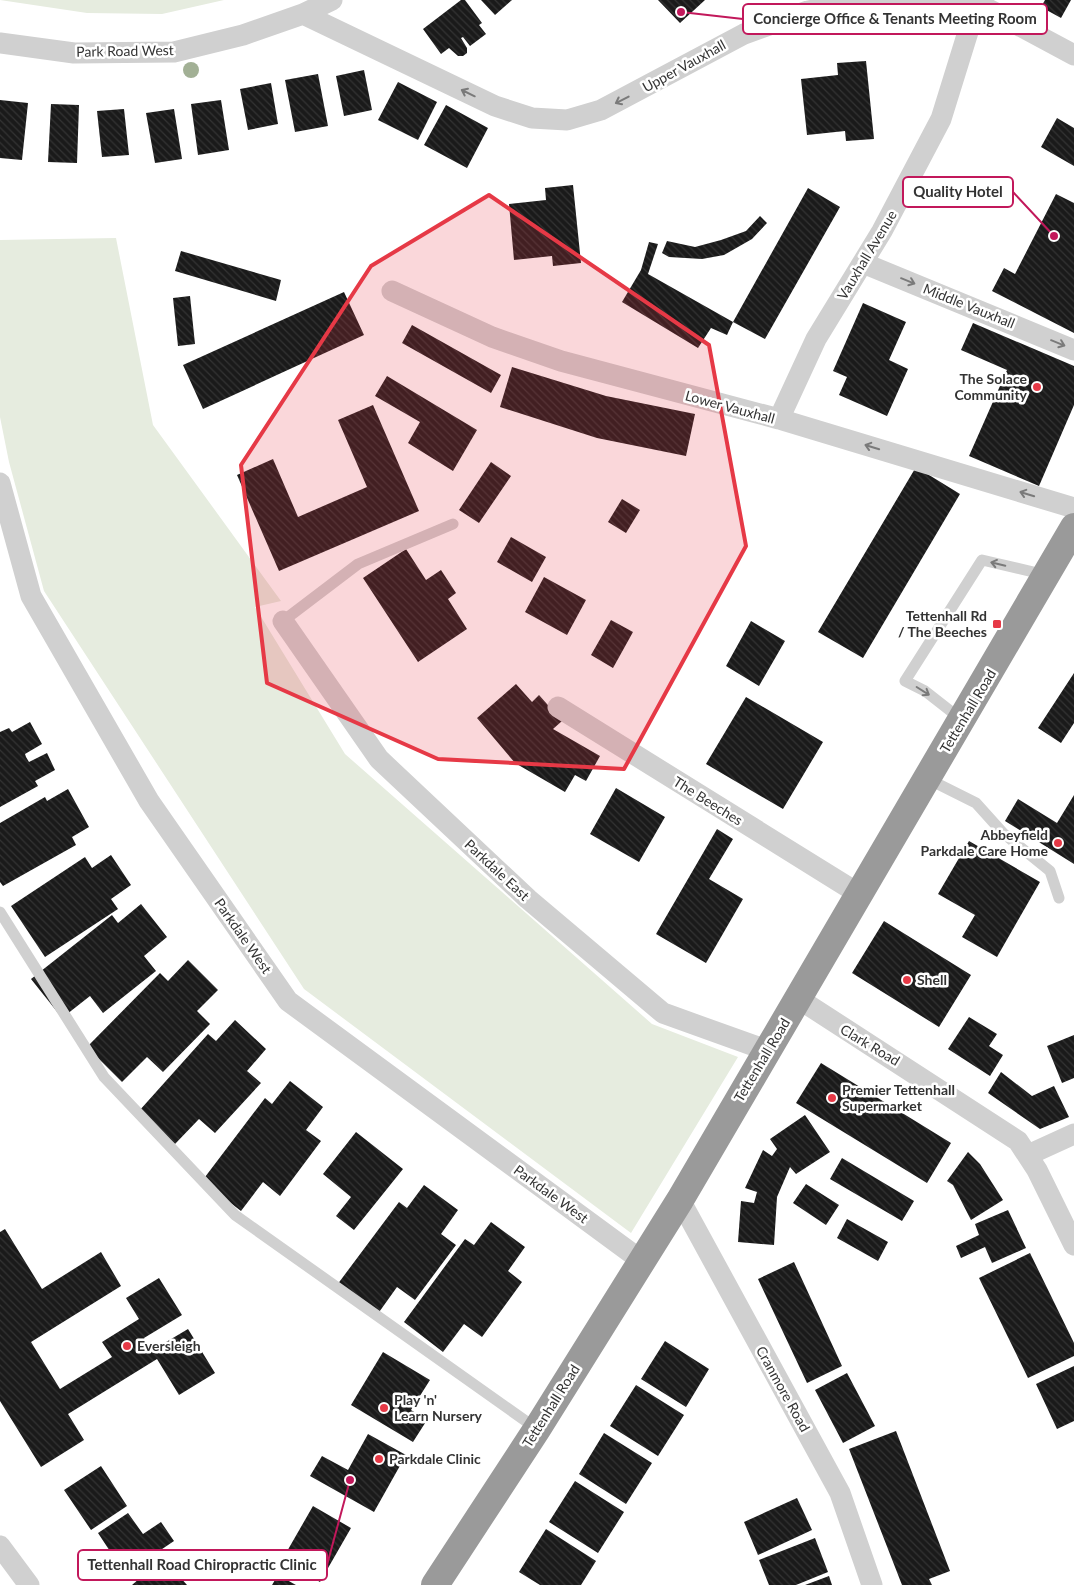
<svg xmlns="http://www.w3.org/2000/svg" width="1074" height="1585" viewBox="0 0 1074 1585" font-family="Lato,sans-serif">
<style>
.green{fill:#e6ecdf}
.building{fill:url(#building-back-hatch)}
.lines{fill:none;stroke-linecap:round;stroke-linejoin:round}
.lane{stroke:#d0d0d0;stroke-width:11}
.street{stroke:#d0d0d0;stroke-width:21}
.highway{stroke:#9a9a9a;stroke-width:28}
.tree{fill:#a2b095}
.oneway{stroke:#7a7a7a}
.marked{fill:#e63946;fill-opacity:0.2;stroke:#e63946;stroke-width:4;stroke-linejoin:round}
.poi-dot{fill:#e63946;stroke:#fff;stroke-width:2}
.labels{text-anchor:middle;stroke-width:5;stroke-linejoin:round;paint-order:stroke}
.street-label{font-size:14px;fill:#333;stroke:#fff}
.poi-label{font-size:14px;font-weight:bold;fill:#333;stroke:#fff;text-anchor:start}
.leader{fill:none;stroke:#c2185b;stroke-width:2}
.callout-dot{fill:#c2185b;stroke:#fff;stroke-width:2}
.callout{fill:#fff;stroke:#c2185b;stroke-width:2}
.callout-label{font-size:15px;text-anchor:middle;font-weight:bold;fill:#333}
</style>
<defs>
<pattern id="building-back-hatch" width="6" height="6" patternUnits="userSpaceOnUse" patternTransform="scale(1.25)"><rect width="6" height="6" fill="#1a1a1a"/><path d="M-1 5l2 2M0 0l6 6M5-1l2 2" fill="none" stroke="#333"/></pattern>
</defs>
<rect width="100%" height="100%" fill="#fff"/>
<path class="green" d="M0,0H224L162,14L87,13Z
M116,238L153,425L281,601L255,607L345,754L652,1024L738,1057L631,1233L304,989L44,591L9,462L0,417V240Z"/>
<path class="building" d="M461,0H465L482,23L479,25L486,34L470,46L463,37L461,38L467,48V53L463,56H458L449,48L441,54L423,29Z
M481,0H512L495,15Z
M658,0H705L680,23Z
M1045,0H1071L1061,18L1041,7Z
M866,61L874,139L846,141L845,131L807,135L801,79L838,75L837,63Z
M364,70L372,110L344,116L336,76Z
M318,74L328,126L295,132L285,80Z
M398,82L437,102L418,140L378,120Z
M271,83L278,124L248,130L240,89Z
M0,100L28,103L22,160L0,158Z
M221,100L229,150L198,155L191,104Z
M51,104L79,105L77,163L48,162Z
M446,105L488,128L467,168L424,145Z
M124,109L129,155L102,157L97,111Z
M174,109L182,159L155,163L146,113Z
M1057,118L1074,128V166L1041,147Z
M573,185L581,263L553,266L552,256L514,260L509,204L546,200L545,188Z
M808,188L840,207L765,339L733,322L727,335L711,328L698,348L622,302L641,270L649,242L658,244L648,274L733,322Z
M1056,194L1074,203V333L992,291L1004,268L1015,274Z
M760,216L767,223L752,239L724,255L702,259L669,257L662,253L667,241L695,247L721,240L746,231Z
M181,251L281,280L276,301L175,271Z
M344,292L364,335L203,409L183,365Z
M190,296L195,344L178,346L173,298Z
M863,303L906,322L889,360L908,369L887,416L839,395L847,377L833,371Z
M973,323L1074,366V405L1039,486L969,456L1007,370L961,350Z
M412,325L501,375L491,393L402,343Z
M512,367L606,396L695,414L686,456L597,438L500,407Z
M387,376L477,430L453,471L408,443L420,422L375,396Z
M373,405L419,511L279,571L237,475L273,459L298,517L367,487L338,420Z
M491,462L511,476L479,523L459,510Z
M916,467L960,494L863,658L818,632Z
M622,499L640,510L626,533L608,522Z
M511,537L546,557L532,582L497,562Z
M406,549L426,580L441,570L456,593L448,599L467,629L418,662L363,578Z
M544,577L586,600L567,635L525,612Z
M611,620L633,632L613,668L591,655Z
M751,621L785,641L759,686L726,666Z
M1074,673V723L1061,743L1038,728Z
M516,684L532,702L539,695L562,721L553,729L600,756L586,781L575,775L565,792L515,763L477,718Z
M746,697L823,742L783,809L706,764Z
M30,722L42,744L25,754L26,757L29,762L47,753L55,770L35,781L38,786L0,807V732L9,728L12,732Z
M616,788L665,817L639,862L590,834Z
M68,789L89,827L72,837L76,845L3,886L0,882V823L45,797L47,801Z
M1074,795V864L1005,821L1018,799L1057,823Z
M717,829L733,839L709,879L743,899L706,963L656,934Z
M969,841L1040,882L997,957L962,937L975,915L938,894Z
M111,855L131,885L111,899L118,909L45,957L11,906L85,857L92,868Z
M141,904L167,937L144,956L156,971L103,1013L90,996L62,1018L31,979L112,915L118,923Z
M884,921L971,975L939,1027L852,973Z
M188,960L218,990L197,1011L210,1024L163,1072L147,1057L122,1082L87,1047L160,973L168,981Z
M969,1017L997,1034L989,1046L1003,1055L990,1076L948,1049Z
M235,1020L266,1049L247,1071L261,1083L215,1133L199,1119L175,1144L139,1111L208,1034L216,1041Z
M1074,1035V1078L1062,1083L1047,1046Z
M821,1063L951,1143L927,1183L796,1103Z
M1001,1072L1032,1096L1054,1086L1069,1117L1040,1129L988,1093Z
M290,1081L323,1107L306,1130L321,1141L280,1196L263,1182L241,1211L202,1181L265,1098L272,1104Z
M805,1115L830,1152L796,1174L790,1167L777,1197L774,1245L738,1242L741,1201L754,1203L757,1192L745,1188L763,1150L772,1156L777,1149L770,1139Z
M356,1132L403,1169L354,1230L336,1216L351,1197L323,1174Z
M968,1152L980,1164L1003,1200L971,1220L953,1185L947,1181Z
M842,1158L914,1201L902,1221L830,1179Z
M806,1184L839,1205L826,1225L793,1203Z
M424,1185L458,1210L441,1234L456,1245L415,1300L397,1287L377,1315L337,1285L399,1202L407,1208Z
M1008,1210L1026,1248L992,1263L985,1247L961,1258L956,1246L979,1235L975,1224Z
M847,1219L888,1242L878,1261L837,1238Z
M491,1222L525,1247L508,1271L522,1282L482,1337L464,1324L443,1352L404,1322L465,1239L474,1245Z
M5,1229L42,1289L101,1252L121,1286L31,1342L60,1389L112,1357L102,1342L139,1319L126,1298L159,1278L182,1315L144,1338L151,1351L188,1329L215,1373L179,1395L157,1359L68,1414L84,1440L41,1467L0,1401V1232Z
M1030,1253L1074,1343V1356L1028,1378L979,1278Z
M794,1262L842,1366L807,1383L758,1279Z
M665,1341L709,1369L686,1407L641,1379Z
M383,1352L430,1380L411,1410L427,1420L413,1442L351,1405Z
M1074,1366V1421L1057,1429L1036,1384Z
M847,1373L875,1426L843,1443L815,1390Z
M636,1385L684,1415L658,1456L610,1426Z
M896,1431L950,1571L929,1579L932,1585H902L849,1449Z
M604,1433L652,1463L626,1504L579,1474Z
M368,1434L406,1455L374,1512L310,1476L322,1456L348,1470Z
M101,1466L127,1506L91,1530L64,1490Z
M575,1481L624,1512L598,1553L549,1522Z
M797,1498L812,1530L758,1555L744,1522Z
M313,1506L351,1528L320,1582L282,1560Z
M128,1513L143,1534L161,1522L174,1541L125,1574L98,1533Z
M546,1529L596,1561L581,1585H540L519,1572Z
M815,1538L828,1572L796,1585H769L759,1560Z
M163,1558L187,1585H132Z
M278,1575L296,1585H272Z
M829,1576L832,1585H805Z"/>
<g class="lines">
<path class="lane" d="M283,621L358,564L453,524
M962,720L925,691L905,681L982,560L1046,575
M928,779L976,803L1003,833L1050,871L1059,898
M0,912L104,1077L235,1215L537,1429"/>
<path class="street" d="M303,14L495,106L532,118L567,120L601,110L744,34L808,11L847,4L977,3L1074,55
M0,43L74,53L174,52L243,35L303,14L332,0
M863,263L1074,350
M392,291L492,337L561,361L779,419L1074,508
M779,419L816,339L882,231L941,119L977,3
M0,483L31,596L149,801L288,1001L642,1261
M283,621L379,759L528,899L663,1013L766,1050
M558,707L859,894
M799,999L1018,1141L1037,1170L1074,1245
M1028,1155L1074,1134
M680,1200L840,1493L872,1585
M0,1546L29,1585"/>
<path class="highway" d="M435,1585L537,1429L680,1200L1074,527"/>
</g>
<circle class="tree" cx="191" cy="70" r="8"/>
<defs><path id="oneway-shaft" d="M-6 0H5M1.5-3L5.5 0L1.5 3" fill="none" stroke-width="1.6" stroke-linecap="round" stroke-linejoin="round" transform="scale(1.25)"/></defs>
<g class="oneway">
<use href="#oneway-shaft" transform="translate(468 93) rotate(-154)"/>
<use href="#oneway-shaft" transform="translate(622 100) rotate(153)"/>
<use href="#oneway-shaft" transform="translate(908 281) rotate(22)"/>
<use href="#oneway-shaft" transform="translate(1058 343) rotate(22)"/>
<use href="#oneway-shaft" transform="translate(872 447) rotate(-163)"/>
<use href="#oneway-shaft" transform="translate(1027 494) rotate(-163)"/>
<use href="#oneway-shaft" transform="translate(998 564) rotate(-167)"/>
<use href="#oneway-shaft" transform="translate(923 691) rotate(32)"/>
</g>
<path class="marked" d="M489,195L709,345L746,546L624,769L438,759L267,683L241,465L371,266Z"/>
<g class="poi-dot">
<circle cx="1037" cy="387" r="5"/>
<rect x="992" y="619" width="10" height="10" rx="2.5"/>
<circle cx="1058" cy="843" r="5"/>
<circle cx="907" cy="980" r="5"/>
<circle cx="832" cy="1098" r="5"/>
<circle cx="127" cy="1346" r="5"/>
<circle cx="384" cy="1408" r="5"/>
<circle cx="379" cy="1459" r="5"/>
</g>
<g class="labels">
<g class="street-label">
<text transform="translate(125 51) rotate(-1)" y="5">Park Road West</text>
<text transform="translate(684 66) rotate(-29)" y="5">Upper Vauxhall</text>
<text transform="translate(867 255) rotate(-59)" y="5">Vauxhall Avenue</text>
<text transform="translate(969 306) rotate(22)" y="5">Middle Vauxhall</text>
<text transform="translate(730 407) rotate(15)" y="5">Lower Vauxhall</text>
<text transform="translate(968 711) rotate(-59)" y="5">Tettenhall Road</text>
<text transform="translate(708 801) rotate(32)" y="5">The Beeches</text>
<text transform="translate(497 870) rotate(43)" y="5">Parkdale East</text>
<text transform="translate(243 936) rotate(55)" y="5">Parkdale West</text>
<text transform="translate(870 1045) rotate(31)" y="5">Clark Road</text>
<text transform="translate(762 1060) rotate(-59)" y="5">Tettenhall Road</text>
<text transform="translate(551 1194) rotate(36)" y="5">Parkdale West</text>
<text transform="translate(783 1389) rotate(61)" y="5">Cranmore Road</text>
<text transform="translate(551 1406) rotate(-58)" y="5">Tettenhall Road</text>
</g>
<g class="poi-label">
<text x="1027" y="384" text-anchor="end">The Solace<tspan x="1027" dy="16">Community</tspan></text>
<text x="987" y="621" text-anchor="end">Tettenhall Rd<tspan x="987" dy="16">/ The Beeches</tspan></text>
<text x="1048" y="840" text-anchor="end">Abbeyfield<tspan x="1048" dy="16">Parkdale Care Home</tspan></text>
<text x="917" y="985">Shell</text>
<text x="842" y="1095">Premier Tettenhall<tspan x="842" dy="16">Supermarket</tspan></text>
<text x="137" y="1351">Eversleigh</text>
<text x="394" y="1405">Play 'n'<tspan x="394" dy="16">Learn Nursery</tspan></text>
<text x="389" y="1464">Parkdale Clinic</text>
</g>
</g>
<path class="leader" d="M681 12L743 19M1054 236L1013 192M350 1480L327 1565"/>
<g class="callout-dot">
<circle cx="681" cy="12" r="5"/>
<circle cx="1054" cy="236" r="5"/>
<circle cx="350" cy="1480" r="5"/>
</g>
<g class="callout">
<rect x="743" y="4" width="304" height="30" rx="5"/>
<rect x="903" y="177" width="110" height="30" rx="5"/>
<rect x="78" y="1550" width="249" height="30" rx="5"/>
</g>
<g class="callout-label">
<text x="895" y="24">Concierge Office &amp; Tenants Meeting Room</text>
<text x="958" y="197">Quality Hotel</text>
<text x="202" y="1570">Tettenhall Road Chiropractic Clinic</text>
</g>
</svg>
